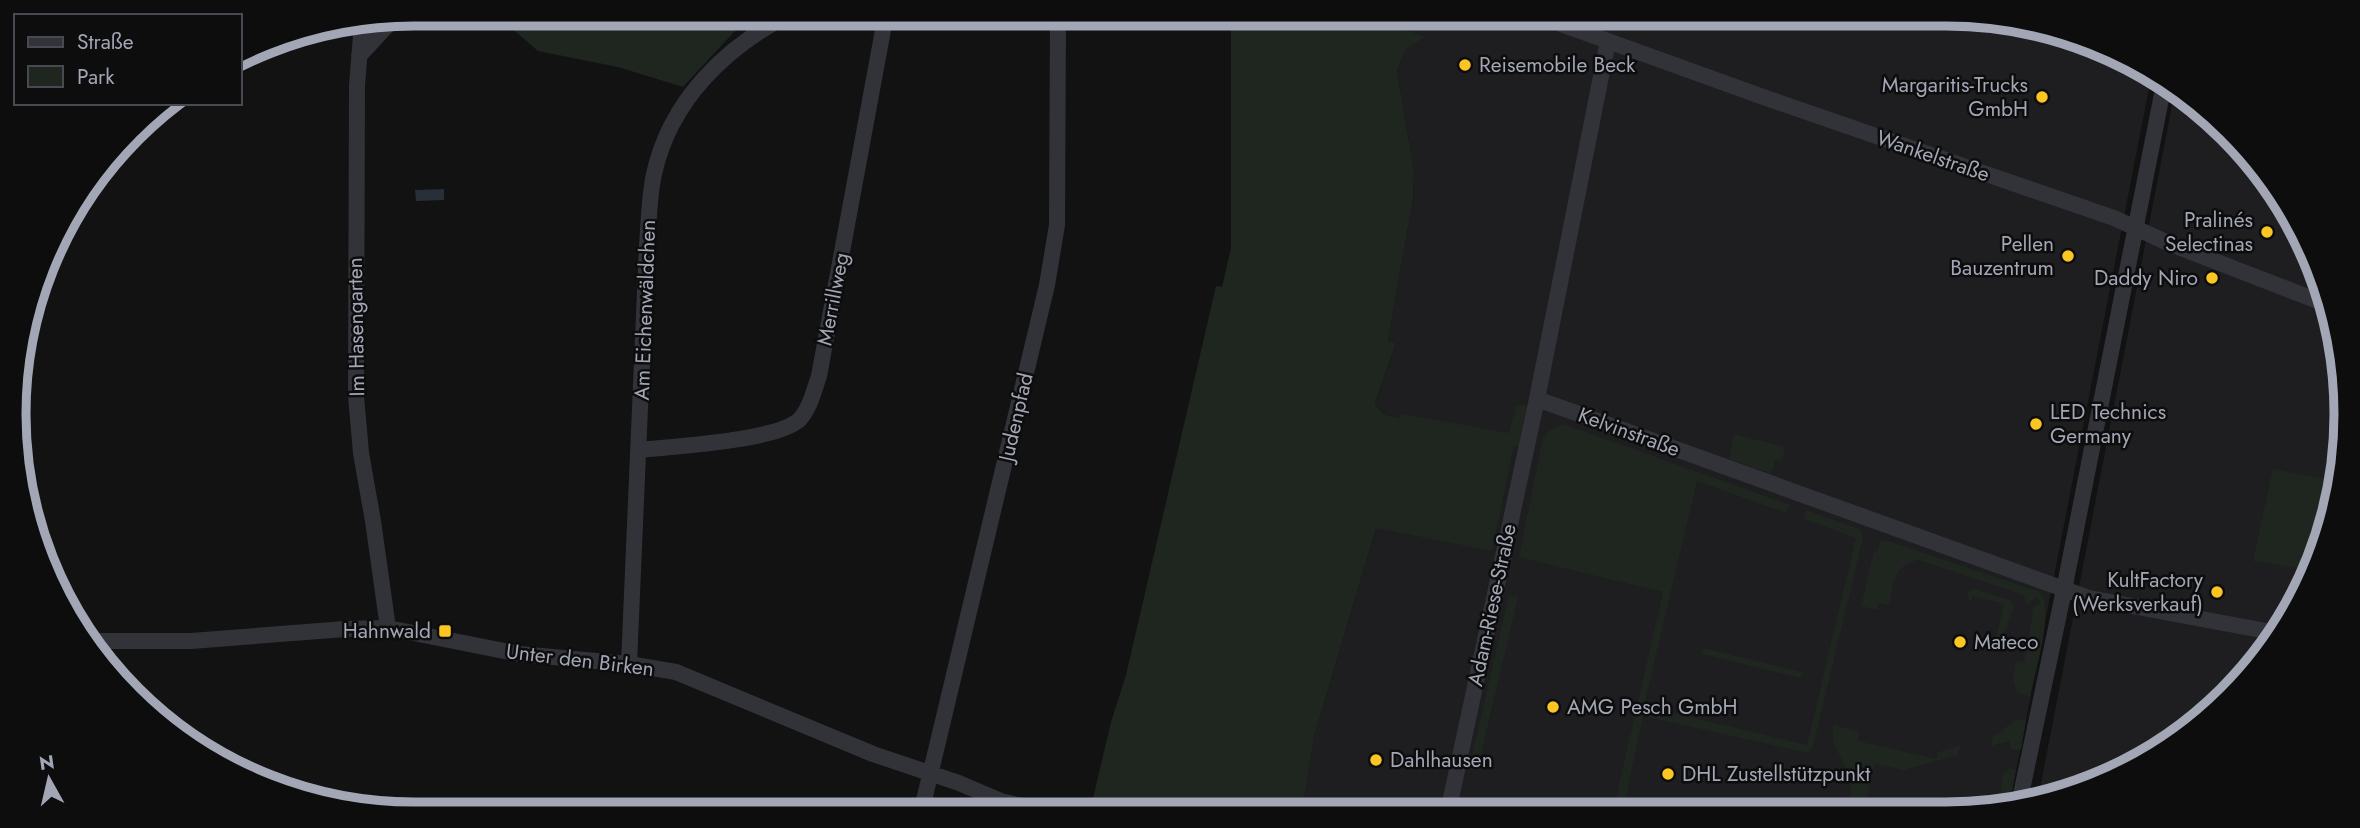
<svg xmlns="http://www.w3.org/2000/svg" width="2360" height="828" viewBox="0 0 2360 828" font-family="Jost,sans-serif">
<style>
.built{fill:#1e1e20}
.green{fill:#1e261f}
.water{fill:#282f38}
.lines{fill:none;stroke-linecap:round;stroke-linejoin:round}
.minor{stroke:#323339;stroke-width:16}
.poi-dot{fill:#fbc622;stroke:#0d0d0e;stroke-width:2.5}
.labels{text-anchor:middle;stroke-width:5;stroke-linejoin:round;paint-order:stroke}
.poi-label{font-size:21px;fill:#a2a6b5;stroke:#0d0d0e;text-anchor:start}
.street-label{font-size:21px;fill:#a2a6b5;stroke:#0d0d0e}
.rim{fill:none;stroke:#a2a6b5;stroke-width:9}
</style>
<rect width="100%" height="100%" fill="#121213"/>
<path class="built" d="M1366,14H1946L2049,28L2151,78L2009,807L1999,811L1302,812L1314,737L1376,528L1514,444L1383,414L1375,403L1396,343L1388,340L1413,199L1414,170L1397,71L1406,49Z
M2175,90L2189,96L2292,214L2343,361L2332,517L2292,614L2210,714L2123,773L2038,799Z"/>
<path class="green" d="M495,14H768L734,32L683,87L618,67L538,51Z
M1231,14H1366L1425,37L1406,49L1397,71L1414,170L1413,199L1388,340L1396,343L1375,403L1383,414L1400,418L1402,414L1509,433L1516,405H1527L1519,445H1514L1492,551L1376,528L1314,737L1302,812L1090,811L1111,722L1126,675L1216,286L1222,287L1231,248Z
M1561,425H1566L1790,505L1786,513L1697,481L1644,706L1807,745L1856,538L1804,519L1806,510L1857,528L1862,532L1863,538L1813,746L1808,753L1643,716L1623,811H1613L1663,592L1519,557L1543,438L1550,430Z
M1734,434L1785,447L1782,461L1775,460L1771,474L1729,459Z
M2273,469L2335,481L2332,517L2311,570L2253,561Z
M1885,540L2040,592C2055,610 2034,675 2030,697L2017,692L2013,679L2016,661L2024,662L2033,612L2030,610L2040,603L2036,597L2026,605V600L2021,594L1919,560C1893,565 1894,583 1889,605L1879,603L1877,610L1861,606L1874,551L1877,552L1880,542Z
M1974,589L2009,600L2014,605L2003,638L1996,637L2004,604L1973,596L1971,603L1967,595L1968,592Z
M1509,595L1518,597L1480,758L1472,755Z
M1703,648L1802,672L1801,678L1702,654Z
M2020,719L2026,720L2021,750L2011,749L2009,741L1991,746L1993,736C2004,732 2009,721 2020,719Z
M1833,725L1859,732L1858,741L1936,759L1938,752L1960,746L1958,755L1904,770L1875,764L1864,811H1847L1851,790L1847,770L1833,742Z
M2008,768L2016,770L2009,807L1998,811L2003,773L2006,774Z"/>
<path class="water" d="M444,189V200L416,201L415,190Z"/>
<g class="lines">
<path class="minor" d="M1541,14L1547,19L1766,98L2114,218L2168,243L2323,303
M362,24L357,85L356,396L361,453L373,521L388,628
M359,56L394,18
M1537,399L2089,598L2277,633
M640,450C675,446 775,441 799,420C810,409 814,390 819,376L886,14
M86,641H191L345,629L388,628L520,654L629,664L676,672L873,754L959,783L1001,801L1050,813
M629,664L647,245C649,221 649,197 654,174C670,101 725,47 790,14
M2019,804L2064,590L2164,84
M1448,812L1537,399L1608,41
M921,813L1047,285L1057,225L1058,14"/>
</g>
<g class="poi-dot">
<circle cx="1465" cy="65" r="7"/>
<circle cx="2042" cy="97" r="7"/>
<circle cx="2267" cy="232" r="7"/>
<circle cx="2068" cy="256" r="7"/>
<circle cx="2212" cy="278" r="7"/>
<circle cx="2036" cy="424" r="7"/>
<circle cx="2217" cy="592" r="7"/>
<rect x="438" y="624" width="14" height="14" rx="3.5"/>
<circle cx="1960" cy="642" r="7"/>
<circle cx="1553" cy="707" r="7"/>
<circle cx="1376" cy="760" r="7"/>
<circle cx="1668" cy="774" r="7"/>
</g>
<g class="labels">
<g class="poi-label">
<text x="1479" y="72">Reisemobile Beck</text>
<text x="2028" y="92" text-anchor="end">Margaritis-Trucks<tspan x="2028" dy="24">GmbH</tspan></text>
<text x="2253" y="227" text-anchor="end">Pralinés<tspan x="2253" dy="24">Selectinas</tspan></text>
<text x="2054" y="251" text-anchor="end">Pellen<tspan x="2054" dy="24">Bauzentrum</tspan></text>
<text x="2198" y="285" text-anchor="end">Daddy Niro</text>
<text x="2050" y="419">LED Technics<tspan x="2050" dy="24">Germany</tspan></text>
<text x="2203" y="587" text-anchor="end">KultFactory<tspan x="2203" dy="24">(Werksverkauf)</tspan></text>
<text x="431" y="638" text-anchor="end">Hahnwald</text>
<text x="1974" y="649">Mateco</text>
<text x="1567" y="714">AMG Pesch GmbH</text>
<text x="1390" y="767">Dahlhausen</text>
<text x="1682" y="781">DHL Zustellstützpunkt</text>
</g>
<g class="street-label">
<text transform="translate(1933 156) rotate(19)" y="7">Wankelstraße</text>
<text transform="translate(833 299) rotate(-79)" y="7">Merrillweg</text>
<text transform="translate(645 310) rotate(-88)" y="7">Am Eichenwäldchen</text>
<text transform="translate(356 327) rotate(-91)" y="7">Im Hasengarten</text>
<text transform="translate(1016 417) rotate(-77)" y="7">Judenpfad</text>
<text transform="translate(1629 432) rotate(20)" y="7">Kelvinstraße</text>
<text transform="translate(1492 605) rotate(-78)" y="7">Adam-Riese-Straße</text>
<text transform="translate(580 660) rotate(7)" y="7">Unter den Birken</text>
</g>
</g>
<path d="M0 0H2360V828H0ZM414 26H1946A388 388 0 0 1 2334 414V414A388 388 0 0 1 1946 802H414A388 388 0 0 1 26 414V414A388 388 0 0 1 414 26Z" fill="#0d0d0e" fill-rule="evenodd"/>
<path class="rim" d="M414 26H1946A388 388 0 0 1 2334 414V414A388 388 0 0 1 1946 802H414A388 388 0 0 1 26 414V414A388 388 0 0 1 414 26Z"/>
<rect x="14" y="14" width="228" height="91" fill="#0d0d0e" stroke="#494a51" stroke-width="2"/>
<rect x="28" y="37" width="35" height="10" fill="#323339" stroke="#494a51" stroke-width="2"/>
<text x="77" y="49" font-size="21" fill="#a2a6b5">Straße</text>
<rect x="28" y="66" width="35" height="21" fill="#1e261f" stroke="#494a51" stroke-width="2"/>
<text x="77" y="84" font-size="21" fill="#a2a6b5">Park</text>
<g transform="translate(49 779) rotate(352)" stroke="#0d0d0e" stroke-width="5" paint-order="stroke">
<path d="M0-5L12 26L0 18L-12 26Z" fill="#a2a6b5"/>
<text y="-10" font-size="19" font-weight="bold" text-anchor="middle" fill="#a2a6b5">N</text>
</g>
</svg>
